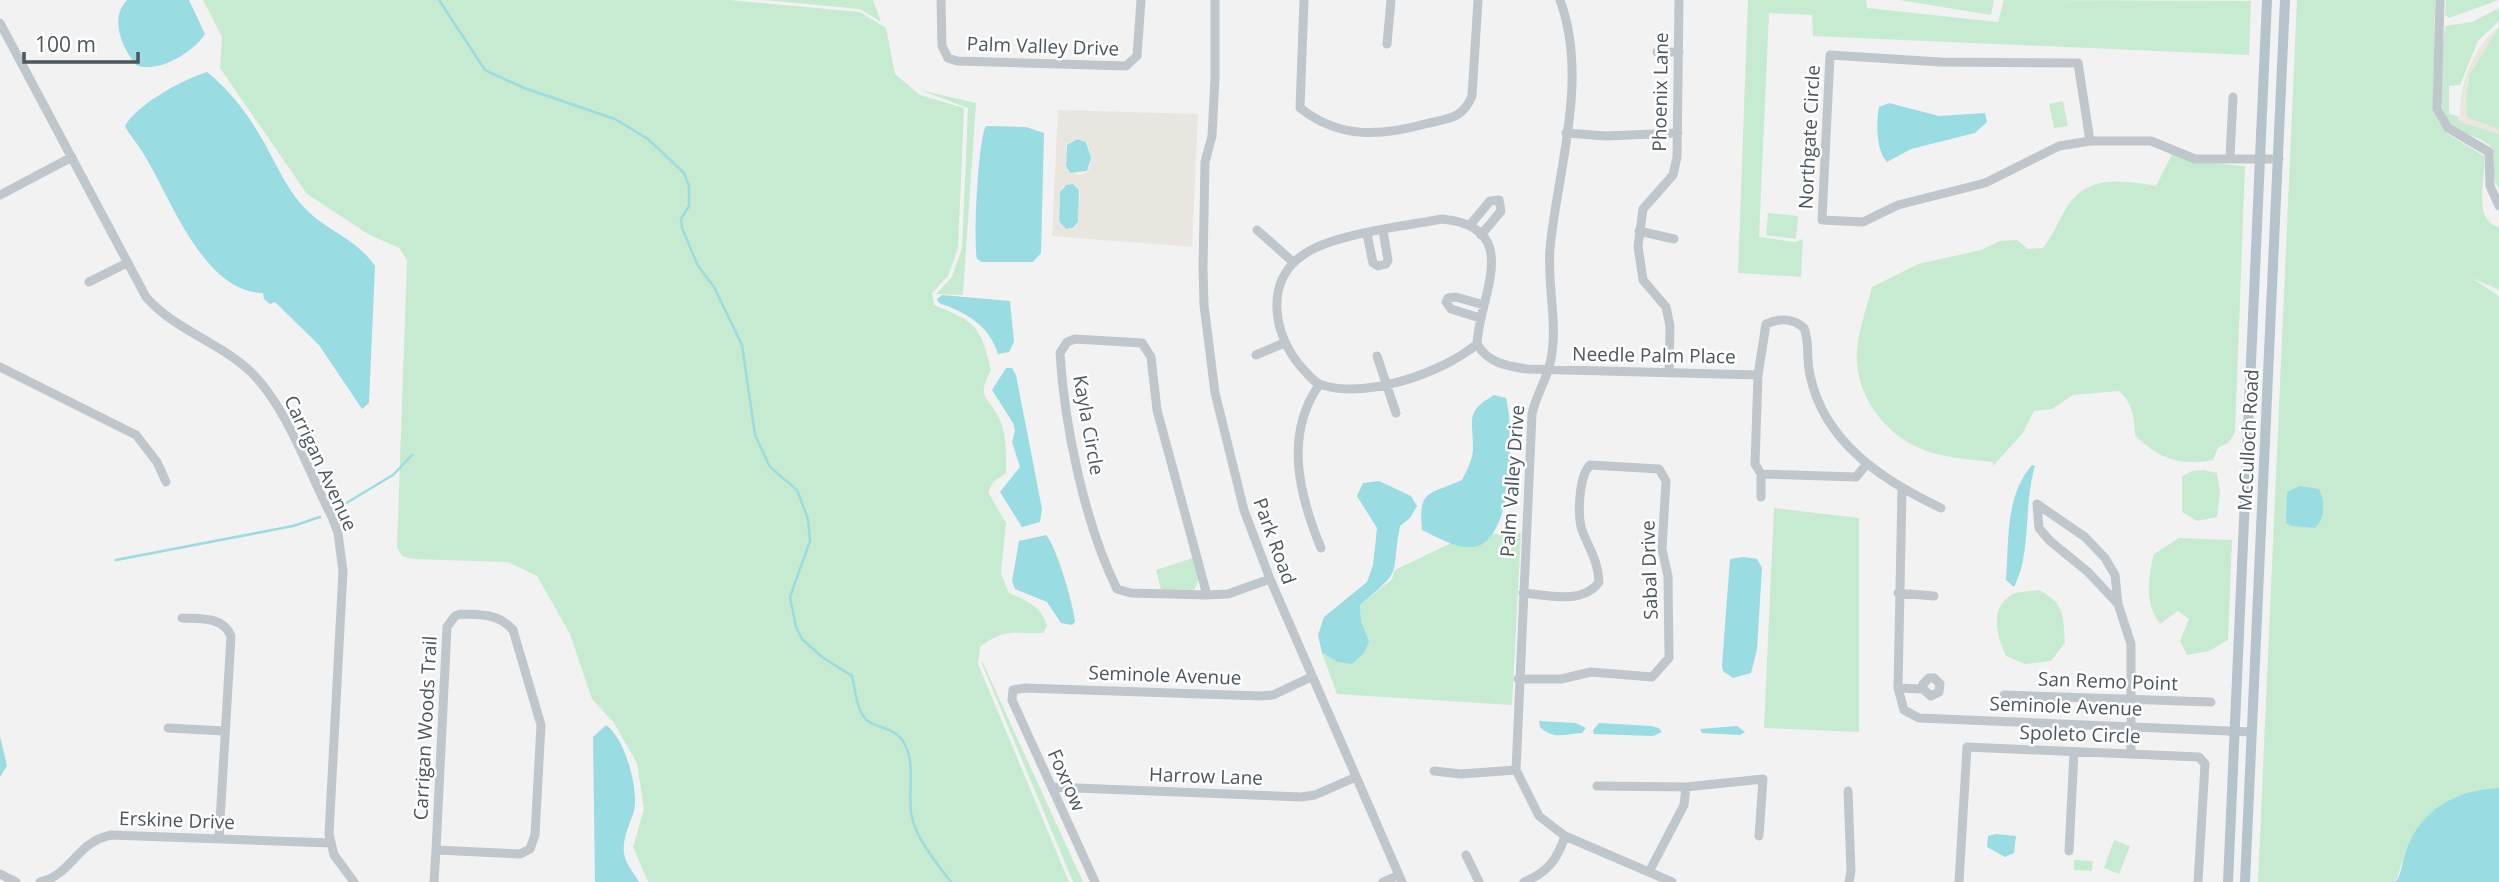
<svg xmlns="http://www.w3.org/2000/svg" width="2499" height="882" viewBox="0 0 2499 882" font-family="'Open Sans',sans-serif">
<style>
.commercial{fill:#e9e6e0;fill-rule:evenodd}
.green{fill:#c6ebd0}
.sand{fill:#ebe6e0}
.water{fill:#99dce2}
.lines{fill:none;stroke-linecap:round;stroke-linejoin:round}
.stream{stroke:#99dce2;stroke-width:2.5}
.minor{stroke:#bfc7cc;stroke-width:9}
.major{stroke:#b5c3cc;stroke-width:10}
.labels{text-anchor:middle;stroke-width:5;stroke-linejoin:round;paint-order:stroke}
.street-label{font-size:19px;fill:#4b565d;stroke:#fff}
</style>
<rect width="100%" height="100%" fill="#f3f2f2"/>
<path class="commercial" d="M1058,110L1198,114L1192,247L1052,236ZM1077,138L1087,142L1091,158L1088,172L1080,175L1068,172L1066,166V145ZM1073,184L1080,190L1078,223L1073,229H1066L1058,220L1060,192L1063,186Z"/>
<path class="green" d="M203,0H729L860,12L886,28L895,74L920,95L964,108L958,248L948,276L932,293L934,305C975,322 981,325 991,370C976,399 987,394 999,418C1007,434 1006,455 1006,473L993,482L988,492L1006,523L1001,574L1009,593C1027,601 1042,607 1047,626L1043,633C1014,634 1005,628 980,647L978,664L1069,882H648L633,847L644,809L637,763L614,723L592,699L570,634L537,576L508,562L412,559L402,556L397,547L407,260L399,248L368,234L307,194L220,68L222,37Z
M764,0H873L881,22L860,9Z
M1748,0H1866L1867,8L1998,22L2004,0L2251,1L2249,55L1813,36L1812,15L1769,13L1759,237L1795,242L1803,239L1801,277L1738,273Z
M1899,0H1994L1991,15Z
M2297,0H2435L2433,112L2446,133L2484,156C2487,178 2471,220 2499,227V290L2472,278L2499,296V788L2484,789L2406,849L2396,882H2258Z
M2446,0H2499L2449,18L2445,15Z
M2499,8V21L2478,41L2460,85L2449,86V114L2458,116L2460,122C2459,86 2471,51 2499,27V188C2488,176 2499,159 2491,147C2482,137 2464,135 2453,126C2431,109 2443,51 2445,26L2472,22Z
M920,90L976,103L963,295L936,294L952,277L962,248L968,108Z
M2063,101L2068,126L2054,128L2049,104Z
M2172,154L2202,162L2245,166L2235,433L2228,443L2218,448L2213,460C2181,466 2158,459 2135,435C2134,416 2133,404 2119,391L2073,395L2052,409L2034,411L2022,434L1993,466V462C1969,459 1941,458 1919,448C1882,432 1853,391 1857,349C1859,328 1867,307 1872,287L1918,264L1981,250L2000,241L2017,240L2028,249L2043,248C2055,233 2060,215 2072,200C2093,175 2127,181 2156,186Z
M1768,213L1798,216L1796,239L1766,235Z
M2204,470L2217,473L2220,493L2217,517L2197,521L2182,512V476L2192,471Z
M1774,508L1859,518V732L1764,728Z
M1521,533L1512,705L1337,694L1322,653L1338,662L1369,641L1361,621L1360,605L1392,579L1395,570L1451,543L1488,540L1492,534Z
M2179,538L2232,540L2228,640L2209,651L2187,655L2180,641L2189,619L2178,611L2160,624C2144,603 2148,578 2154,554Z
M1193,558L1199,579L1194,591L1161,590L1156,570Z
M2039,590C2065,604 2063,615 2065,643L2051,661L2025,664L2006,656C1997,637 1989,609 2011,595C2018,591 2031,592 2039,590Z
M982,661L1083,882H1073L982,664Z
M2114,840L2130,846L2119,874L2104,868Z
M2074,860L2093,861L2092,871L2074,870Z"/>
<path class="sand" d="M2499,27L2470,74L2466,99L2467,117L2499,129V134L2460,122V114C2463,81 2471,49 2499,27Z"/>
<path class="water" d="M127,0H189L205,34C193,53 157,74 136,65C122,47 109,19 127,0Z
M207,72C228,89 245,110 259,134C277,163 286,192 312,215C333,233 359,242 375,266L369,403L362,409L319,345L275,302L270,304L264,299L263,293C202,292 170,195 143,153C138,144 130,136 125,126C137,104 184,79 207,72Z
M1889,103L1939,116L1985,113L1987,122L1975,133L1911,149L1887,162C1876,151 1876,122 1879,107Z
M986,126L1026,127L1044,133L1041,253L1033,262H982L977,259C973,243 978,137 986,126Z
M1077,139L1086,142L1091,158L1087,171L1070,173L1066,166L1067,145Z
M1073,184L1079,190L1078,222L1073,228L1066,229L1059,221L1060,192L1066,185Z
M942,295L1010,301L1014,342L1009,352L998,354C989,325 967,313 939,303L937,299Z
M1006,368H1012L1016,375L1042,509L1040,522L1022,527L1000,492L1020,467L1012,442L1015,431L1013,423L992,390Z
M1494,395L1506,398C1514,427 1515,543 1473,547C1456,549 1437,537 1422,530C1418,489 1429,495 1462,480C1467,470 1473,459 1473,448C1473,418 1465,412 1494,395Z
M2032,465L2035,466C2023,505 2032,553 2014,587L2006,580C2009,540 2005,496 2032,465Z
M1379,481L1411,496L1417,506L1410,518L1400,526C1390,579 1405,567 1360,605L1361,621L1369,641L1364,653L1352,664L1338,662L1322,653L1318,635L1324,617L1367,582L1373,565L1377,528L1357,496L1363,483Z
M2300,486L2319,489C2325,502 2326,517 2315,528L2292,526L2286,523L2287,492Z
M1046,535C1056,545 1074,606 1075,622L1072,625L1061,623L1047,602L1015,589L1012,581L1019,541Z
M1744,557L1757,559L1762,568L1757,649L1751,673L1733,678L1723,671L1722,665L1730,559Z
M1539,721L1576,723L1586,728L1582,733C1565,734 1553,740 1540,727Z
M1599,723L1651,726L1659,728L1662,732L1653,736L1594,734L1593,730Z
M606,725C625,738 639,789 634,811C630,824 622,838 624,853C625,863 634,873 639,882H595L593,737Z
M1737,726L1745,732L1740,735L1702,733L1700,729Z
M0,736L7,766L0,777Z
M2499,788V882H2396C2402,873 2402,861 2406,851C2421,809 2456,790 2499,788Z
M1996,834L2016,836L2014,853L2005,857L1987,847L1988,836Z"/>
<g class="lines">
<path class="stream" d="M439,0L485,70L524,88L615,119L648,139L684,173L689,186V206L681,219L682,228L698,266L714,287L742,345L755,435L770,467L797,490L808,519L810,541L790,597L796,627L802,639L822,657L852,676C855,688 857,714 868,721C880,729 896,728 904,743C916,764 908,789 911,812C914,837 937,863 951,882
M338,508L393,475L412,455
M116,560L293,526L320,517"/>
<path class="minor" d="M941,0L942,46L948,58L957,61L1126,66L1137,56L1141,0
M1215,0V78L1212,136L1205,162L1203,268L1204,305L1215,393L1244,510L1270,579L1402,882
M1304,0L1300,108C1341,140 1382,136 1429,123C1450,118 1463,118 1472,96L1478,0
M1560,0C1589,79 1558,168 1550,248C1547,285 1558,323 1551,359C1548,378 1536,394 1532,414L1516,770L1539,816L1565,836L1672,882
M2440,0L2437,109L2448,128L2489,152L2490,186L2499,206
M0,23L146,297C175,330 219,342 251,372C287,407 309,473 332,517L338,533L343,571L329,834L334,855L354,882
M1387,44L1391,0
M1657,52H1679
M1830,55L1940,62L2078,63L2090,141L2059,146L1985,183L1898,205L1863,222L1822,220Z
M1566,133L1606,136L1678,133
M2090,141H2151L2195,159H2279
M2230,157L2233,97
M0,195L72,157
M1442,219C1525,227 1479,296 1477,344C1442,373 1367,399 1322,385C1314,383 1308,374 1302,368C1274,337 1263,282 1303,255C1332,234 1405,226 1442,219Z
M1470,225L1490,201L1499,200L1501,211L1481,235
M1257,230L1293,262
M1639,231L1674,239
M1367,234L1373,263L1378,266L1386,264L1388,260L1383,231
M89,282L127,263
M1480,318L1451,309L1446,302L1448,298L1456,297L1484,305
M1075,339L1142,343L1151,357L1157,410L1207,595L1131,593L1117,589C1085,525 1064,424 1060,353L1067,342Z
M1477,344C1488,363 1506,366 1527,369L1758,375
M1256,355L1284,343
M1377,356L1396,413
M0,367L136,435L157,462L166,482
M1669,373L1670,326L1666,307L1643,280L1638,246L1643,209L1673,175L1677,157L1679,0
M1319,385C1284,435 1299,495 1321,548
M1761,474L1755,464L1758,375L1766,324C1779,318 1793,318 1804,328C1810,343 1806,359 1810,375C1824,443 1884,481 1941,508
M1902,490L1898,688L1923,689L1931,696L1939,692L1940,684L1934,678H1929L1923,684V689
M1761,497V474L1856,477L1866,465
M1898,593L1934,596
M1207,595L1228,594L1270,579
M2118,604L2088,572L2050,541L2039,528L2037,504L2085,537L2105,558L2115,575L2118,604L2131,644V754
M461,614C482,615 498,613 513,630L541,725L535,835L530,849L520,854L436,850L447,627L455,616Z
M182,618C200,619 223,616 231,636L219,838
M1518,679H1561L1591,672L1652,677L1669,658L1668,576L1662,549L1666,481L1659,469L1590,465C1579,476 1577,515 1582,530C1589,549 1598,560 1599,582C1583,605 1547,595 1523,593
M1898,688L1904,710L1919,718L2252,732
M2004,695L2211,702
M168,728L225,731
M1434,771L1461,774L1516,770
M1597,786L1686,787L1763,779L1759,836
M1052,787L1301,797L1315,795L1356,777
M1848,791L1851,871L1849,882
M2069,851L2074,752
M1466,855L1479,882
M1650,870L1684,805L1686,787
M0,874L16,882
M40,882C72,875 76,842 111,835L330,843
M434,882L436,850
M1095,882L1012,700L1013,690L1025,688L1260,696L1273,695L1311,677
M1383,882L1399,875
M1524,882C1548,872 1557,860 1565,836
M1959,882L1967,747L2199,757L2205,764L2198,882"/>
<path class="major" d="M2228,882L2267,0
M2245,882L2285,0"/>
</g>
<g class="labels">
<g class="street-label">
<text transform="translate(1043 46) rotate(2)" y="7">Palm Valley Drive</text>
<text transform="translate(1660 92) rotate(-89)" y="7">Phoenix Lane</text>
<text transform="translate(1809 137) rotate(-87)" y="7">Northgate Circle</text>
<text transform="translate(1654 355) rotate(1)" y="7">Needle Palm Place</text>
<text transform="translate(1089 425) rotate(80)" y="7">Kayla Circle</text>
<text transform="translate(2248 440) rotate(-87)" y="7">McCulloch Road</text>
<text transform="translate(321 463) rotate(65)" y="7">Carrigan Avenue</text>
<text transform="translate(1512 481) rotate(-86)" y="7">Palm Valley Drive</text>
<text transform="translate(1275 541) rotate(70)" y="7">Park Road</text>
<text transform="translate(1649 570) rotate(-92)" y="7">Sabal Drive</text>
<text transform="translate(1165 675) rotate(2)" y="7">Seminole Avenue</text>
<text transform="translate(2108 681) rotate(2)" y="7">San Remo Point</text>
<text transform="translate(2066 706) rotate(2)" y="7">Seminole Avenue</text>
<text transform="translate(425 728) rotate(-87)" y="7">Carrigan Woods Trail</text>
<text transform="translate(2080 734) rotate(2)" y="7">Spoleto Circle</text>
<text transform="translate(1206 776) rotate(2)" y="7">Harrow Lane</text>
<text transform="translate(1067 780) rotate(66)" y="7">Foxrow</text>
<text transform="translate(177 820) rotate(2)" y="7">Erskine Drive</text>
</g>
</g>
<path d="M24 52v10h114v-10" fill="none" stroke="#4b565d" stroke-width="3.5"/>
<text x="35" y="52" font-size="21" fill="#4b565d" stroke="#ffffff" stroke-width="5" paint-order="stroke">100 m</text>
</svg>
